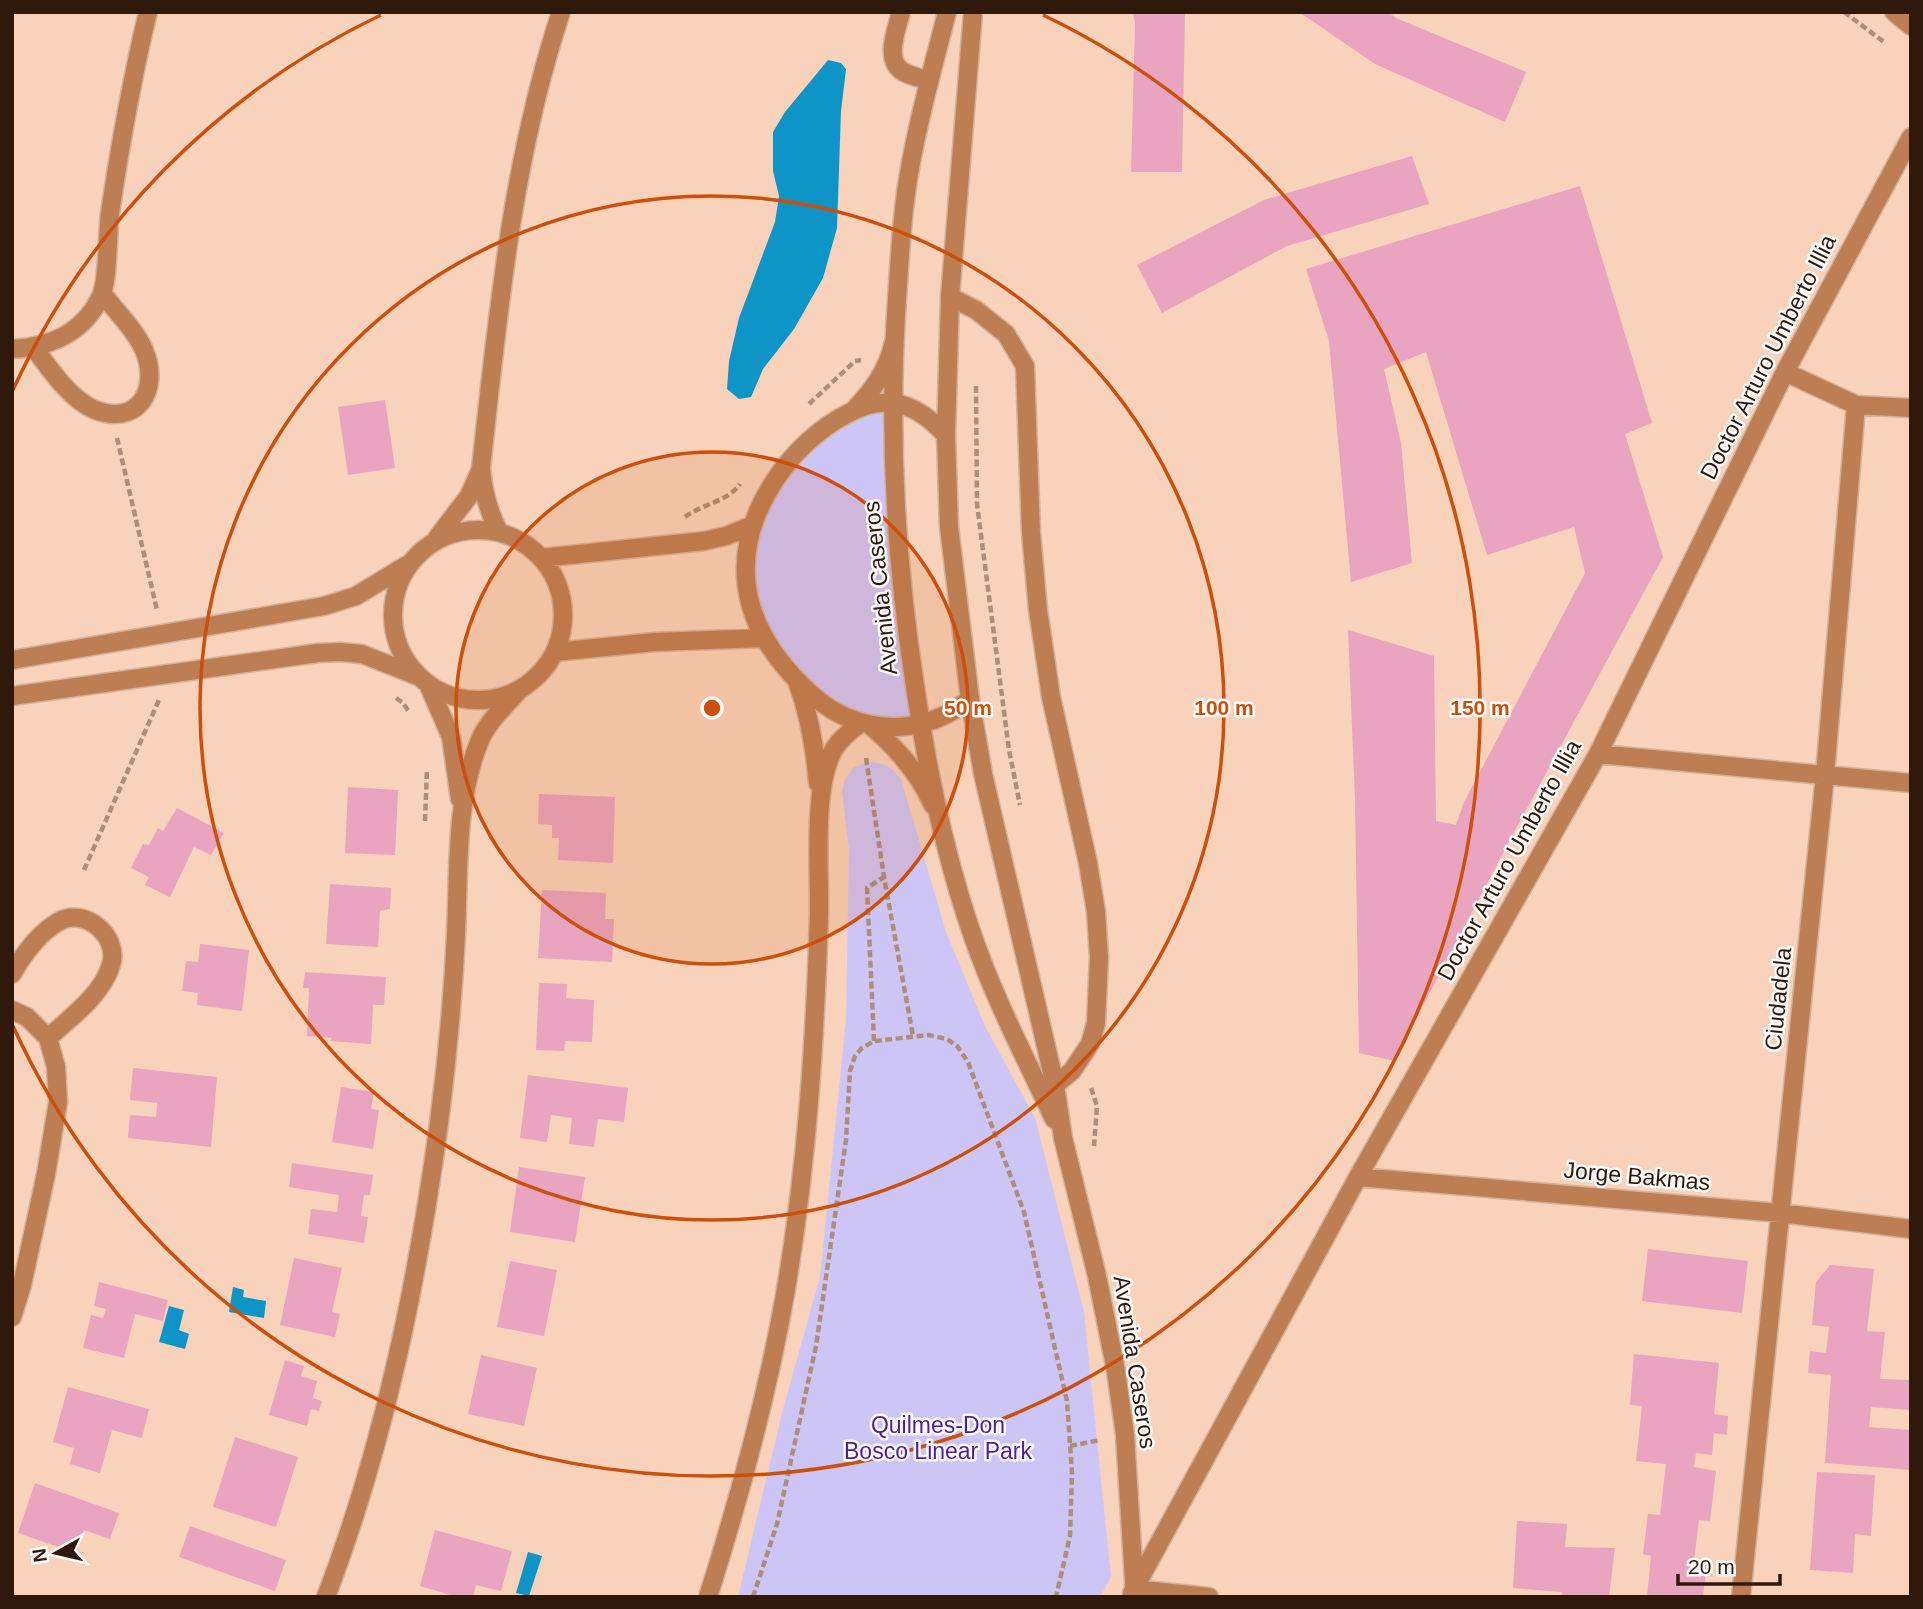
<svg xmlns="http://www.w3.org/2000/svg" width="1923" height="1609" viewBox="0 0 1923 1609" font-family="Arial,sans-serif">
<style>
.green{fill:#cec5f7}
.water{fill:#0f94c7}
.building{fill:#e9a4c0}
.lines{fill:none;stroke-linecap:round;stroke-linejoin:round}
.service-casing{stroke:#d4b19b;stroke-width:21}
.minor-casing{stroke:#d4b19b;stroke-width:21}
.tertiary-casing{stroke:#d4b19b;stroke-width:21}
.path{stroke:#ae8d79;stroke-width:4.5;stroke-dasharray:7 3.5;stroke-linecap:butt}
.service{stroke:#be7e54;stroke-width:18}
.minor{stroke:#be7e54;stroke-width:18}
.tertiary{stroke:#be7e54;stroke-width:18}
.ring{fill:none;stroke:#cc4f0c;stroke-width:3.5}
.labels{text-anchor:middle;stroke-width:5;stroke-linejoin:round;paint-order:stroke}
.street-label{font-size:23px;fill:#30190a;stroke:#fcfcfc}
.park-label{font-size:23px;fill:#4f1e9e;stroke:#fcfcfc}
.centre{fill:#cc4f0c;stroke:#fcfcfc;stroke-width:3.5}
.ring-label{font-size:21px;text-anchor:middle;font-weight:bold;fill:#cc4f0c;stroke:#fcfcfc;stroke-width:5;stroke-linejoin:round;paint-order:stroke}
</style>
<rect width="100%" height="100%" fill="#f8d2bb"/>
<path class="green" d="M892,403L921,725L842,715L780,662L746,577L765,498L829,424Z
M867,762C883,762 891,766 901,779L946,932L985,1026L1035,1118L1084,1312L1111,1577L1100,1597H738L783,1409L820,1277L846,1019L849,849L842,791L845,779L853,768Z"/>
<path class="water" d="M828,60L841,63L846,69L841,111L837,228L823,278L794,329L763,369L751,397L739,399L727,389L729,361L739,318L775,222L779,196L773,171V132L785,112Z
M233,1287L244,1290L243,1297L266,1301L264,1318L229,1312Z
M169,1306L184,1310L179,1330L189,1334L185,1349L159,1342Z
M528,1552L542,1556L529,1596L516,1593Z"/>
<path class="building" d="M1133,12H1185L1182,172H1131L1135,24Z
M1299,12H1388L1396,18L1526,72L1505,122L1375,64Z
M1412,156L1429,204L1287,246L1162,313L1137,265L1264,200Z
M1580,186L1652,423L1625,434L1663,557L1512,836L1394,1061L1359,1053L1355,800L1348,630L1434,656L1436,821L1456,825L1464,802L1585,573L1574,527L1487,555L1426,352L1384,369L1401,443L1412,563L1351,582L1329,341L1306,269Z
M385,400L395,468L348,475L338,407Z
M348,787L398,790L395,855L345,853Z
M539,794L615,797L613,863L558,860L559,838H552V825L538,824Z
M177,808L224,833L211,855L194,847L170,897L145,885L149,877L131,868L143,844L149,845L158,828L163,831Z
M330,884L391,888L390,909L380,911L378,947L326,944Z
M542,890L606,893L605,919H614L612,962L538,958Z
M200,944L249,950L242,1011L197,1005L198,993L182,991L186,961L198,962Z
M305,972L386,977L384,1005H373L371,1044L330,1041L332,1038L307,1036L309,988H303Z
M539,983L567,984L566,998L594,1000L592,1042L565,1041L564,1051L536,1050Z
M133,1068L217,1077L211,1147L128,1138L130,1115L156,1117L157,1103L130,1100Z
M528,1075L628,1088L624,1122L598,1119L594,1147L569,1144L572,1118L551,1115L547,1142L520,1138Z
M341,1087L374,1092L371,1109L379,1110L373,1149L332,1142Z
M292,1163L373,1175L370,1195H364L361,1216L368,1217L364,1243L308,1234L311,1209L337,1212L339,1195L289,1187Z
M519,1167L585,1177L575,1242L510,1232Z
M1648,1249L1748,1261L1742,1313L1642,1301Z
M294,1258L342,1268L332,1312L340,1314L335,1337L280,1325Z
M510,1261L557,1270L544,1336L497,1327Z
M1830,1265L1874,1269L1867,1331L1885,1332L1880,1379L1911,1380V1410L1871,1407L1869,1427L1911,1430V1470L1825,1463L1831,1375L1808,1373L1810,1351L1826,1353L1829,1327L1812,1325L1816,1282Z
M99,1282L168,1300L163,1321L135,1314L124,1358L83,1348L91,1315L103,1318L106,1309L94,1306Z
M1634,1354L1719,1363L1714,1414L1728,1416L1727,1435L1714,1433L1712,1455L1696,1453L1694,1467L1716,1471L1710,1521L1699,1520L1694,1561L1707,1562L1703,1597H1647L1651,1556L1643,1554L1648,1514L1660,1515L1666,1464L1636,1461L1642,1406L1630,1405Z
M481,1355L537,1368L524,1426L468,1414Z
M285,1360L304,1366L301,1376L317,1381L313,1398L322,1401L319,1411L311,1409L307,1426L269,1415Z
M68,1387L149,1409L142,1438L112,1430L100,1473L70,1464L74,1448L53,1442Z
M235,1437L298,1457L276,1527L213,1507Z
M1817,1472L1875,1475L1871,1536L1855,1534L1853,1573L1810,1570Z
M35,1483L119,1513L110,1539L84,1530L76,1553L18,1533Z
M1517,1521L1567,1524L1565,1547L1615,1548L1609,1597H1561L1562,1592L1513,1588Z
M190,1526L286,1560L275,1591L179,1557Z
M435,1530L512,1551L501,1591L476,1585L473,1597H457L420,1586Z"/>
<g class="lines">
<g class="service-casing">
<path id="service" d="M901,12C897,29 884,59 902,71C910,76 921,78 929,81
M950,297L976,310L1006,334L1025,366L1031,533L1038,610L1051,697L1088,863L1096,912L1099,957L1096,1023L1090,1044L1072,1071L1055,1085"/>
</g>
<g class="minor-casing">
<path id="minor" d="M1894,12L1911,26
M34,348C50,369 68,397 93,409C137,428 161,390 144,350C135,329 116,312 103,294
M12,349C50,347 82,334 100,298C109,282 107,234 110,213C120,146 132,78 148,12
M1785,372L1856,405L1911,408
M854,410C872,391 887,371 893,345
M946,435C931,420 916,406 893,403C878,401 860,407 847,414C791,443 742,511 746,577C748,611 763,641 785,667C802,687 822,707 846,717C889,735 934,728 970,699
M393 615a85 85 0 1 1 170 0a85 85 0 1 1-170 0Z
M499,532C488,511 483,492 481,468C498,314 512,160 561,12
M437,538L469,496L480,471
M541,558L704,541L726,536L753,525
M555,652L655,642L763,638
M12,660L324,606L356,596L407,565
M428,684L451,737L460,799
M798,684C810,717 815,749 818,783
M12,696L318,653L340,652L362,654L420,677
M871,726C898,749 919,773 933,805
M1598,754L1911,783
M12,974C23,955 39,933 58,922C84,906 120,936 111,965C102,995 70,1018 48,1038
M12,1010L27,1017L48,1038L56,1067L58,1102L46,1174L22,1285L12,1317
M1358,1177L1780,1213L1911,1229
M1135,1589L1209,1597
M1132,1593L1358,1177L1598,754L1785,372L1911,137
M326,1597C384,1445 417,1284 439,1123C447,1061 453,996 456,934C459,870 455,799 480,740C488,721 506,705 519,690
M708,1597C740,1496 768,1393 786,1289C807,1166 815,1040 819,915C820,870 812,786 834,749C841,738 851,730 861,723
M1741,1597L1825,775L1856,405"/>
</g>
<g class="tertiary-casing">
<path id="tertiary" d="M947,12C934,64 919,115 910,168C902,211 900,255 897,299C888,429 895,557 915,686C927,770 944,851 971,931C993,996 1025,1057 1054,1119
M973,12L950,297L946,435L949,527L970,699L983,774L1055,1085L1063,1138L1097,1276L1116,1371L1125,1435L1135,1597"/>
</g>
<path class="path" d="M1844,12L1884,42
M976,386L977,504L1009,750L1020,805
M809,404L855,361L861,360
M117,438L157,610
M685,517C702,504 727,502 740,484
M396,698L403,703L409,712
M866,758L884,877L913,1036
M425,821L427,769
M84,870L159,700
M874,1041L867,888L884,877
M1091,1088L1097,1106L1094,1146
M1070,1446L1100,1440
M753,1597L777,1524L816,1346L846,1140L850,1071L855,1056L862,1048L874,1041L929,1035L947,1039L957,1046L968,1062L1024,1212L1067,1401L1072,1473L1070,1536L1056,1597"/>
<use href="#service" class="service"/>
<use href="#minor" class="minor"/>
<use href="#tertiary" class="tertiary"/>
</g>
<circle cx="712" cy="708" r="256" fill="#cc4f0c" fill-opacity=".12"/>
<g class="ring">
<circle cx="712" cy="708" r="256"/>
<circle cx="712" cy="708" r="512"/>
<path d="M13 390A768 768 0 0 1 381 15M1043 15A768 768 0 1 1 13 1026"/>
</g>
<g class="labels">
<g class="street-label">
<text transform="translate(1768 357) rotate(-63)" y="8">Doctor Arturo Umberto Illia</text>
<text transform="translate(880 588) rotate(-96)" y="8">Avenida Caseros</text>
<text transform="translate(1509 860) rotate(-61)" y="8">Doctor Arturo Umberto Illia</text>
<text transform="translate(1778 999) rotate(-84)" y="8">Ciudadela</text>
<text transform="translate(1637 1176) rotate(5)" y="8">Jorge Bakmas</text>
<text transform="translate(1135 1362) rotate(81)" y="8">Avenida Caseros</text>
</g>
<g class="park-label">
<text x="938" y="1433">Quilmes-Don<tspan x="938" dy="26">Bosco Linear Park</tspan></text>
</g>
</g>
<circle cx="712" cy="708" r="10" class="centre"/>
<g class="ring-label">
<text x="968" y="715">50 m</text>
<text x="1224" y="715">100 m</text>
<text x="1480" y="715">150 m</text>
</g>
<rect width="1923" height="1609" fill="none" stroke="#30190a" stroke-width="28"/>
<g transform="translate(56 1553) rotate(262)" stroke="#fcfcfc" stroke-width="5" paint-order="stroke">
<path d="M0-5L12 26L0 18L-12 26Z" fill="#30190a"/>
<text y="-10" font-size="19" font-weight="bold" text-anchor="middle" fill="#30190a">N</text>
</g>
<path d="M1678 1574v10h102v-10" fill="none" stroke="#30190a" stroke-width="3.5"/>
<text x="1688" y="1574" font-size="21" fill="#30190a" stroke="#fcfcfc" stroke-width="5" paint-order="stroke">20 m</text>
</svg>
